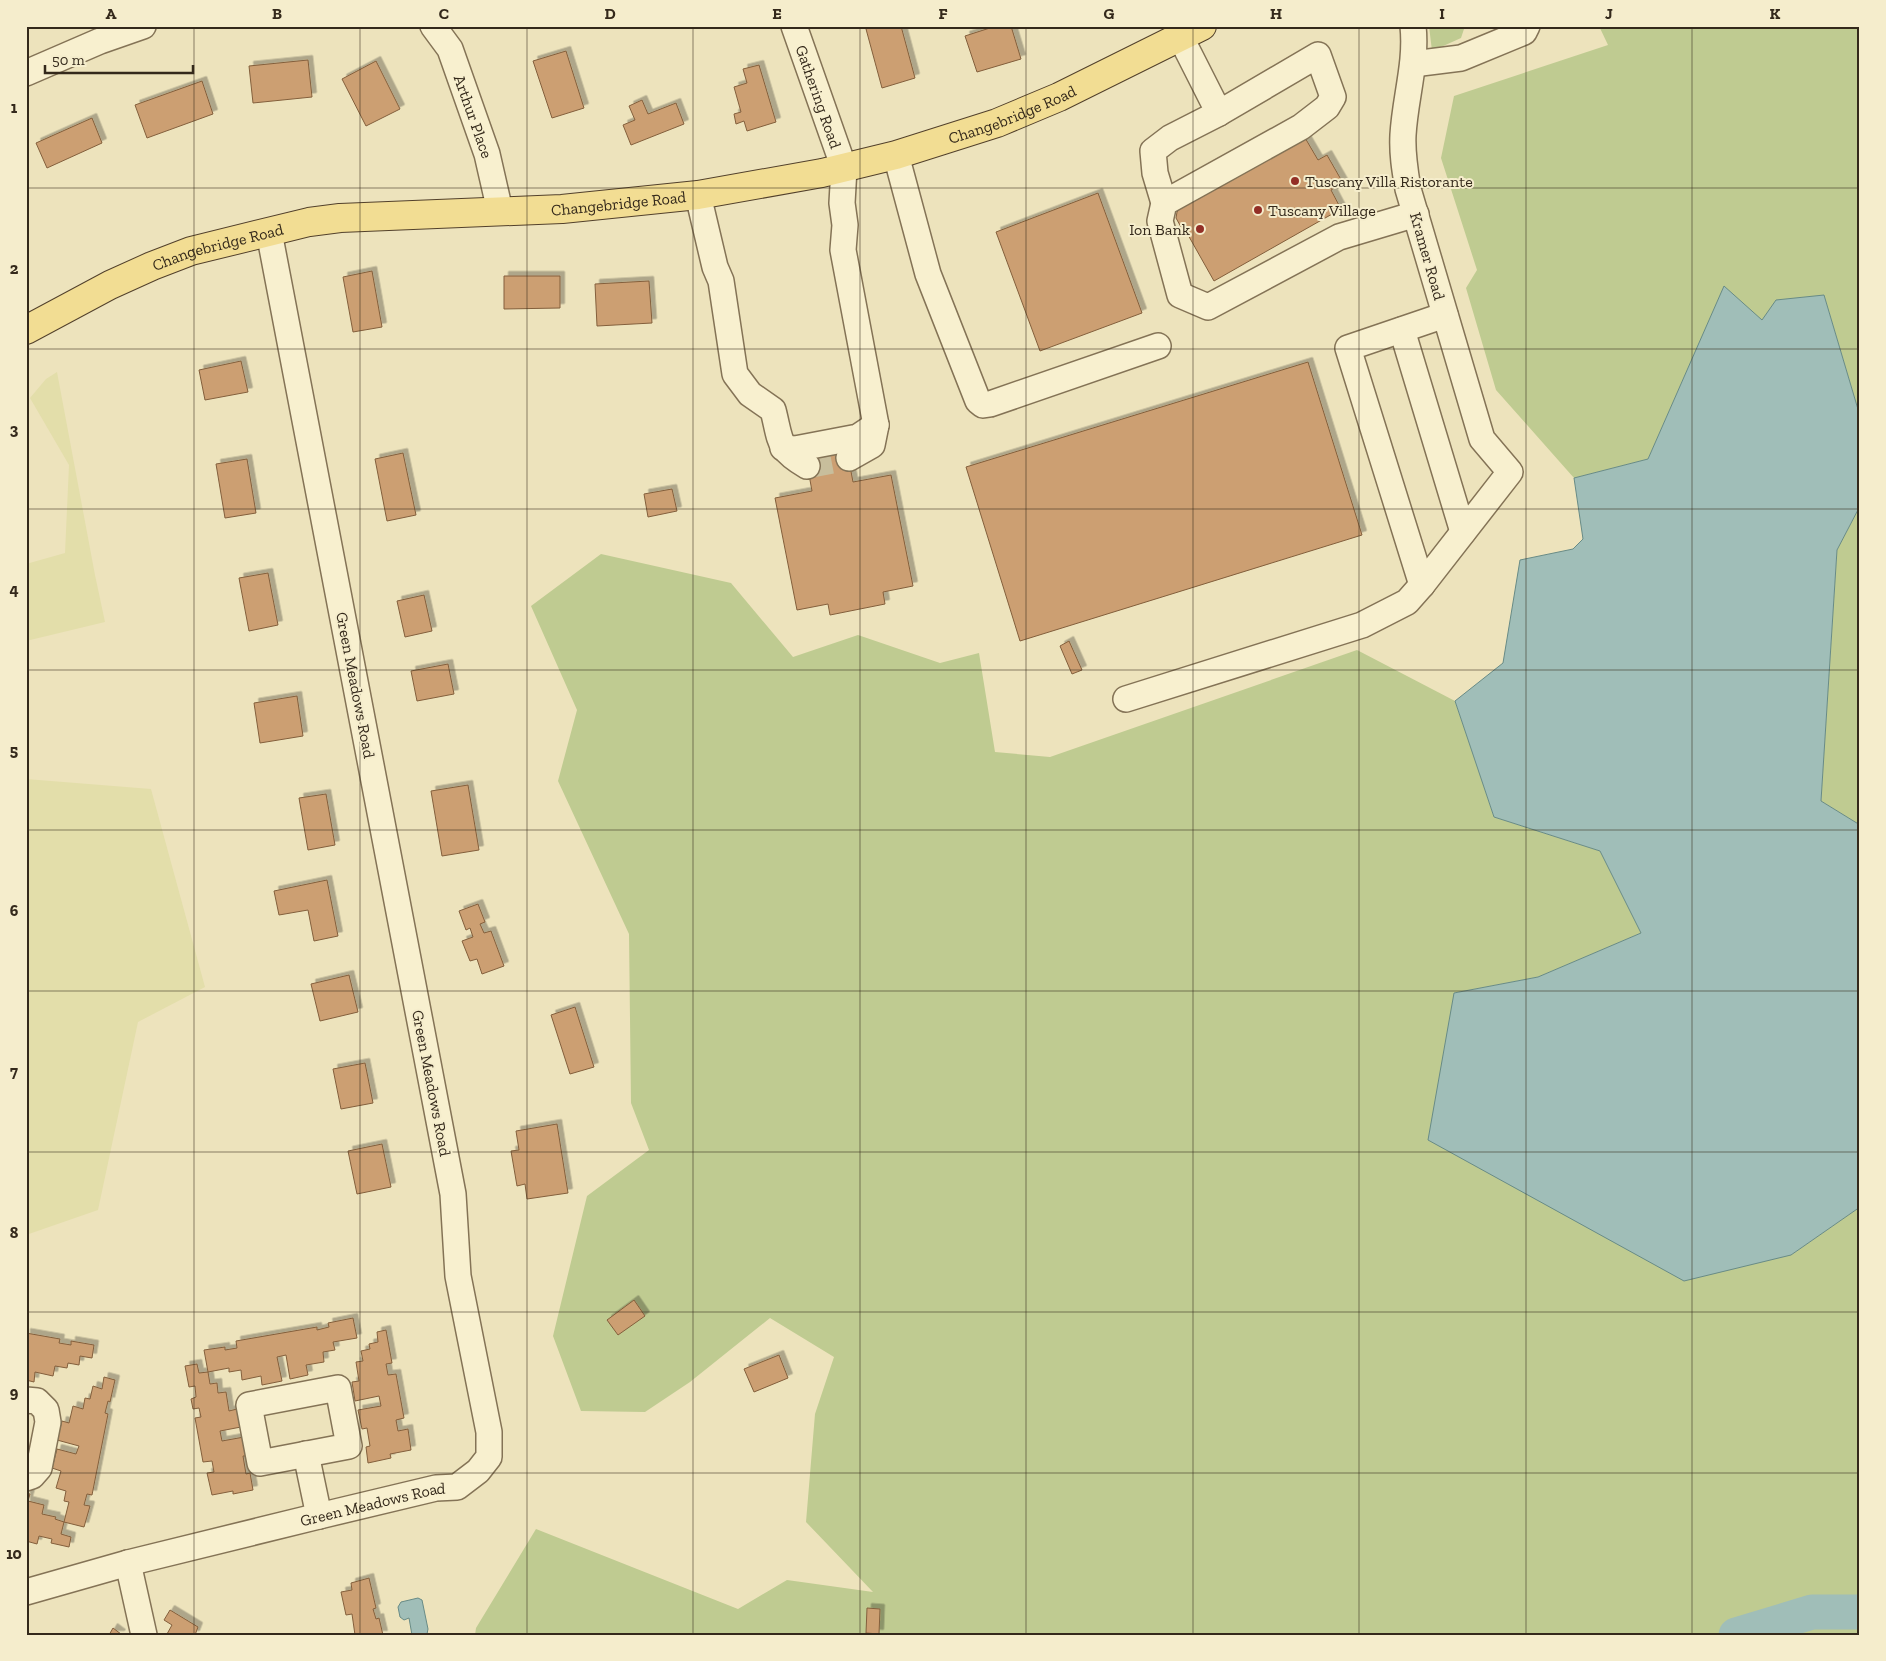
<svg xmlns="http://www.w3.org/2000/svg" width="1886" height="1661" viewBox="0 0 1886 1661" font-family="'Zilla Slab',serif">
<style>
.farmland{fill:#e3deaa}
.green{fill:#bfcb91}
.water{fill:#a0beb8;stroke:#688b86}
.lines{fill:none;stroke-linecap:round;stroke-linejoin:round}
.river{stroke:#a0beb8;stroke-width:35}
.building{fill:#cc9f72;stroke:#835f3c;filter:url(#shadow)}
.minor-tunnel{stroke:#c8be9c;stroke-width:25;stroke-dasharray:25 12;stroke-linecap:butt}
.minor-casing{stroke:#847356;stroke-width:28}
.major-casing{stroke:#52402b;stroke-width:30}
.minor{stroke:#f8f0cf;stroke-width:25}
.major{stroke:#f2dd93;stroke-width:28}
.grid{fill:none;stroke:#34291b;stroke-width:1;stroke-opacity:0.55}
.poi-dot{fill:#932f26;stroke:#f5edcc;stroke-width:2}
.labels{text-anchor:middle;stroke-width:4;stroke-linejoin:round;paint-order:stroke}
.street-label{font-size:16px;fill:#34291b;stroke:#f5edcc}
.poi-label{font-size:16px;fill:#34291b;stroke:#f5edcc;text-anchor:start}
.neatline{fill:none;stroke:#34291b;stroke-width:2}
.grid-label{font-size:16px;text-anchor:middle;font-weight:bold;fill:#34291b}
</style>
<defs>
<filter id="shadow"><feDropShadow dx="4.5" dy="-4.5" stdDeviation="0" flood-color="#0004"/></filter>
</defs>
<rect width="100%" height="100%" fill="#ede3bc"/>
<path class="farmland" d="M57,372L95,575L105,622L26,641V564L65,553L69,465L30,398L46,379Z
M26,779L151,789L205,987L138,1022L98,1210L26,1235Z"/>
<path class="green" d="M1429,26H1465L1461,38L1432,51Z
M1599,26H1860V416L1824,295L1762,321L1724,287L1648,459L1574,478L1496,390L1466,288L1477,270L1441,158L1454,96L1608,45Z
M1860,506V825L1821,801L1837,550Z
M601,554L731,583L793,657L858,635L940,663L979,653L995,752L1050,757L1357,650L1455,701L1494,817L1600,851L1641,933L1538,977L1454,993L1791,1255L1860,1207V1635H475L476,1628L536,1529L738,1609L787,1580L873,1592L806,1522L815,1414L834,1357L770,1318L690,1382L645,1412L581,1411L553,1336L587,1196L649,1150L631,1103L629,934L558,781L577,710L531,606Z"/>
<path class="water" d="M1724,286L1762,320L1776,300L1824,295L1860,416V506L1837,550L1821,801L1860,825V1207L1791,1255L1684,1281L1428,1140L1454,993L1538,977L1641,933L1600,851L1494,817L1455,701L1503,663L1520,560L1573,549L1583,539L1574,478L1648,459Z
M418,1598L422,1600L428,1629L427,1634L412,1635L409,1618L404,1620L400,1617L398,1607L401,1602Z"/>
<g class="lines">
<path class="river" d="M1736,1635L1812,1612H1860"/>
</g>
<path class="building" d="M876,26H901L915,78L882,88L866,29Z
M996,26H1011L1021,59L977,72L965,36Z
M566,51L584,108L552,118L533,61Z
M308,60L312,97L253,103L249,66Z
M376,61L400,109L366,126L342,79Z
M759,65L776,122L747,131L744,121L736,124L734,114L741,112L734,87L747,83L743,69Z
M202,81L213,114L147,138L135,105Z
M642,100L648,114L676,103L684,124L631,145L623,125L635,120L629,106Z
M92,118L102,143L47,168L36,143Z
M1304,136L1318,160L1327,155L1343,183L1331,190L1341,209L1214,281L1183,226L1181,227L1176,218L1177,212L1182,206Z
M1098,193L1142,313L1040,351L996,232Z
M372,271L382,327L353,332L343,277Z
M504,276H560V308L504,309Z
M649,281L652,323L597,326L595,284Z
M241,361L248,392L205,400L199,370Z
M1308,362L1362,535L1020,641L966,467Z
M846,445L853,482L891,475L913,586L883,592L885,604L830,615L828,604L797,610L775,498L812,491L805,453Z
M403,453L416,515L387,521L375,459Z
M247,459L256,513L225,518L216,464Z
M672,489L677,511L648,517L644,494Z
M268,573L278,625L249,631L239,578Z
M424,595L432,631L405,637L397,601Z
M1069,641L1082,670L1072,674L1060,646Z
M448,664L454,694L417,701L411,671Z
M297,696L303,736L260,743L254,703Z
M468,785L479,850L442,856L431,791Z
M326,794L335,845L308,850L299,798Z
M327,880L338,936L314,941L308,910L279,915L274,891Z
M478,904L485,922L480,924L484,933L491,931L504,966L482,974L477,959L470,961L462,941L473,937L470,928L466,930L459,911Z
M349,975L358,1012L320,1021L311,984Z
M575,1007L594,1067L570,1074L551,1015Z
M365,1063L373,1103L341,1109L333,1069Z
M557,1124L568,1193L527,1199L525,1184L517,1186L511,1151L519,1150L516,1131Z
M382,1144L391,1187L357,1194L348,1151Z
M634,1300L645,1316L618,1335L607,1320Z
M353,1318L357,1338L333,1342L335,1350L323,1352L324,1362L306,1365L308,1375L290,1379L286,1355L277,1357L282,1381L262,1385L261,1376L242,1380L241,1370L229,1372V1368L208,1372L204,1350L225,1347V1350L237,1348L236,1341L317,1327V1330L329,1327L328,1323Z
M386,1330L392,1363L386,1364L388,1375L396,1374L404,1418L396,1420L398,1431L408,1429L411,1450L390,1454L391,1458L368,1463L366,1447L370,1446L367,1428L362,1429L358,1410L381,1406L379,1396L355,1401L352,1382L359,1381L356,1362L363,1361L361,1351L370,1349L369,1344L378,1342L377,1332Z
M26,1333L60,1339L59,1343L71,1345V1341L94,1345L92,1358L80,1356L79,1365L68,1363L67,1368L55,1366L53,1376L35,1372L34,1382L26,1380Z
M779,1355L788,1378L754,1392L744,1369Z
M197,1364L199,1373L208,1372L210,1384L217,1383L218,1393L226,1392L229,1411L237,1409L241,1427L220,1431L222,1441L244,1437L247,1456H243L246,1474L250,1473L253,1490L233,1494V1491L212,1495L207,1473L214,1472L212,1461L203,1462L195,1418L201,1417L199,1408L193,1409L191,1399L196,1397L195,1386L189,1387L185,1366Z
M104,1377L115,1380L110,1402L108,1401L105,1413L108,1414L92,1495L87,1494L84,1505L90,1506L84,1527L64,1522L69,1502L64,1501L66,1491L56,1488L61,1471L52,1468L57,1449L76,1454L79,1446L57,1440L62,1421L69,1423L73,1406L83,1409L85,1398L90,1399L93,1386L102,1389Z
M26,1493L30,1494L28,1501L44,1505L42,1514L56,1517L55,1519L64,1522L61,1534L71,1537L69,1547L51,1543L52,1539L39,1536L37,1544L26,1541Z
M369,1578L376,1608L373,1609L376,1619L379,1618L383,1635H355L352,1614L346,1615L341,1592L352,1590L351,1583Z
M867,1608L880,1609L879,1634L866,1633Z
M170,1610L198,1627L195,1635L167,1634L172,1625L164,1620Z
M113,1628L121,1634L120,1635H109Z"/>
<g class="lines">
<path class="minor-tunnel" d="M807,466L849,458"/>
<g class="minor-casing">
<g id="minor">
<path id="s1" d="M433,26L450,49L487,154L500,211"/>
<path id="s2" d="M794,26L844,168L842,203L845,225L843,250L876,425L872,445L849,458"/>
<path d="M1181,38L1219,113L1318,55L1333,97L1327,107L1301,127L1164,203L1160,221L1180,295L1208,307L1339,237L1416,214"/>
<path d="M1413,64L1461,58L1524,32L1527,26"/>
<path d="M26,73L100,41L143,26"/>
<path d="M896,155L928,274L978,401L983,405L990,404L1158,346"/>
<path d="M698,195L715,267L721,281L735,374L750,394L773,410C781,441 777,449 807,466"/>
<path d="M1164,203L1155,173L1153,151L1170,138L1219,113"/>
<path d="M1402,330L1463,532"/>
<path d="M783,448L795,449L858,437L876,425"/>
<path d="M1422,585L1348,348L1445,315"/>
<path d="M1126,699L1362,625L1407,602L1422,585L1510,472L1482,439L1408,189C1405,171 1402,154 1403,135C1405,98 1417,63 1413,26"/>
<path d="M338,1388L349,1446L260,1463L249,1405Z"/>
<path d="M26,1400L37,1401L46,1410L48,1422L39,1468L32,1476L26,1478"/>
<path d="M306,1454L319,1516"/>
<path d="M128,1563L144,1635"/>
<path id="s3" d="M26,1592L128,1563L319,1516L436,1488L457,1487L478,1471L489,1457V1432L458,1276L453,1194L269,232"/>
</g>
</g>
<g class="major-casing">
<g id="major">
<path id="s4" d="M26,330L110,285L152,266L191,251L309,222L340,218L562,209L698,195L822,173L896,155L997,123L1059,97L1202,26"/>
</g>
</g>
<use href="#minor" class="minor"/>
<use href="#major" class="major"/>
</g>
<path class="grid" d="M194,26V1635M360,26V1635M527,26V1635M693,26V1635M860,26V1635M1026,26V1635M1193,26V1635M1359,26V1635M1526,26V1635M1692,26V1635M26,188H1860M26,349H1860M26,509H1860M26,670H1860M26,830H1860M26,991H1860M26,1152H1860M26,1312H1860M26,1473H1860"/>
<g class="poi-dot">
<circle cx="1295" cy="181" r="5"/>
<circle cx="1258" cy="210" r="5"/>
<circle cx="1200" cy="229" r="5"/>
</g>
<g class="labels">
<g class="street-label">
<text dy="6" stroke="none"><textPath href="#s2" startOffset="75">Gathering Road</textPath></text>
<text dy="6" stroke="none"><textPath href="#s4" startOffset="1020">Changebridge Road</textPath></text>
<text dy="6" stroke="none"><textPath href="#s1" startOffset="100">Arthur Place</textPath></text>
<text dy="6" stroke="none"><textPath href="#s4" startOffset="615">Changebridge Road</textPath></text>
<text dy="6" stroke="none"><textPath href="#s4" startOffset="210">Changebridge Road</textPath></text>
<text transform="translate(1428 256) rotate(74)" y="6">Kramer Road</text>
<text transform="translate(356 685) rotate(79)" y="6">Green Meadows Road</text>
<text transform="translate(432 1083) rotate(79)" y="6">Green Meadows Road</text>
<text dy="6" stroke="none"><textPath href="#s3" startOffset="358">Green Meadows Road</textPath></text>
</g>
<g class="poi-label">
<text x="1305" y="187">Tuscany Villa Ristorante</text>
<text x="1268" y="216">Tuscany Village</text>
<text x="1190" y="235" text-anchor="end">Ion Bank</text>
</g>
</g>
<rect width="1886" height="1661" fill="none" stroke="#f5edcc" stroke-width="55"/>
<path d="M45 65v8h148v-8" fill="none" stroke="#34291b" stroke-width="2.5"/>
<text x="52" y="65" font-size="15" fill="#34291b" stroke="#f5edcc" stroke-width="4" paint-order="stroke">50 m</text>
<rect x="28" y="28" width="1830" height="1606" class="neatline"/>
<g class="grid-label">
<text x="111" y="19">A</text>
<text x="277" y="19">B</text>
<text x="444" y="19">C</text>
<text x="610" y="19">D</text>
<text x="777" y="19">E</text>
<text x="943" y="19">F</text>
<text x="1109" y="19">G</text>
<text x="1276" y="19">H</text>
<text x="1442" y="19">I</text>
<text x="1609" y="19">J</text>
<text x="1775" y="19">K</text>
<text x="14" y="113">1</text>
<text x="14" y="274">2</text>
<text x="14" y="435">3</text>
<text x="14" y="595">4</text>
<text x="14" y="756">5</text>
<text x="14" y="916">6</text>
<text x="14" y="1077">7</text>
<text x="14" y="1238">8</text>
<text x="14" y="1398">9</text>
<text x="14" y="1559">10</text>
</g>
</svg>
